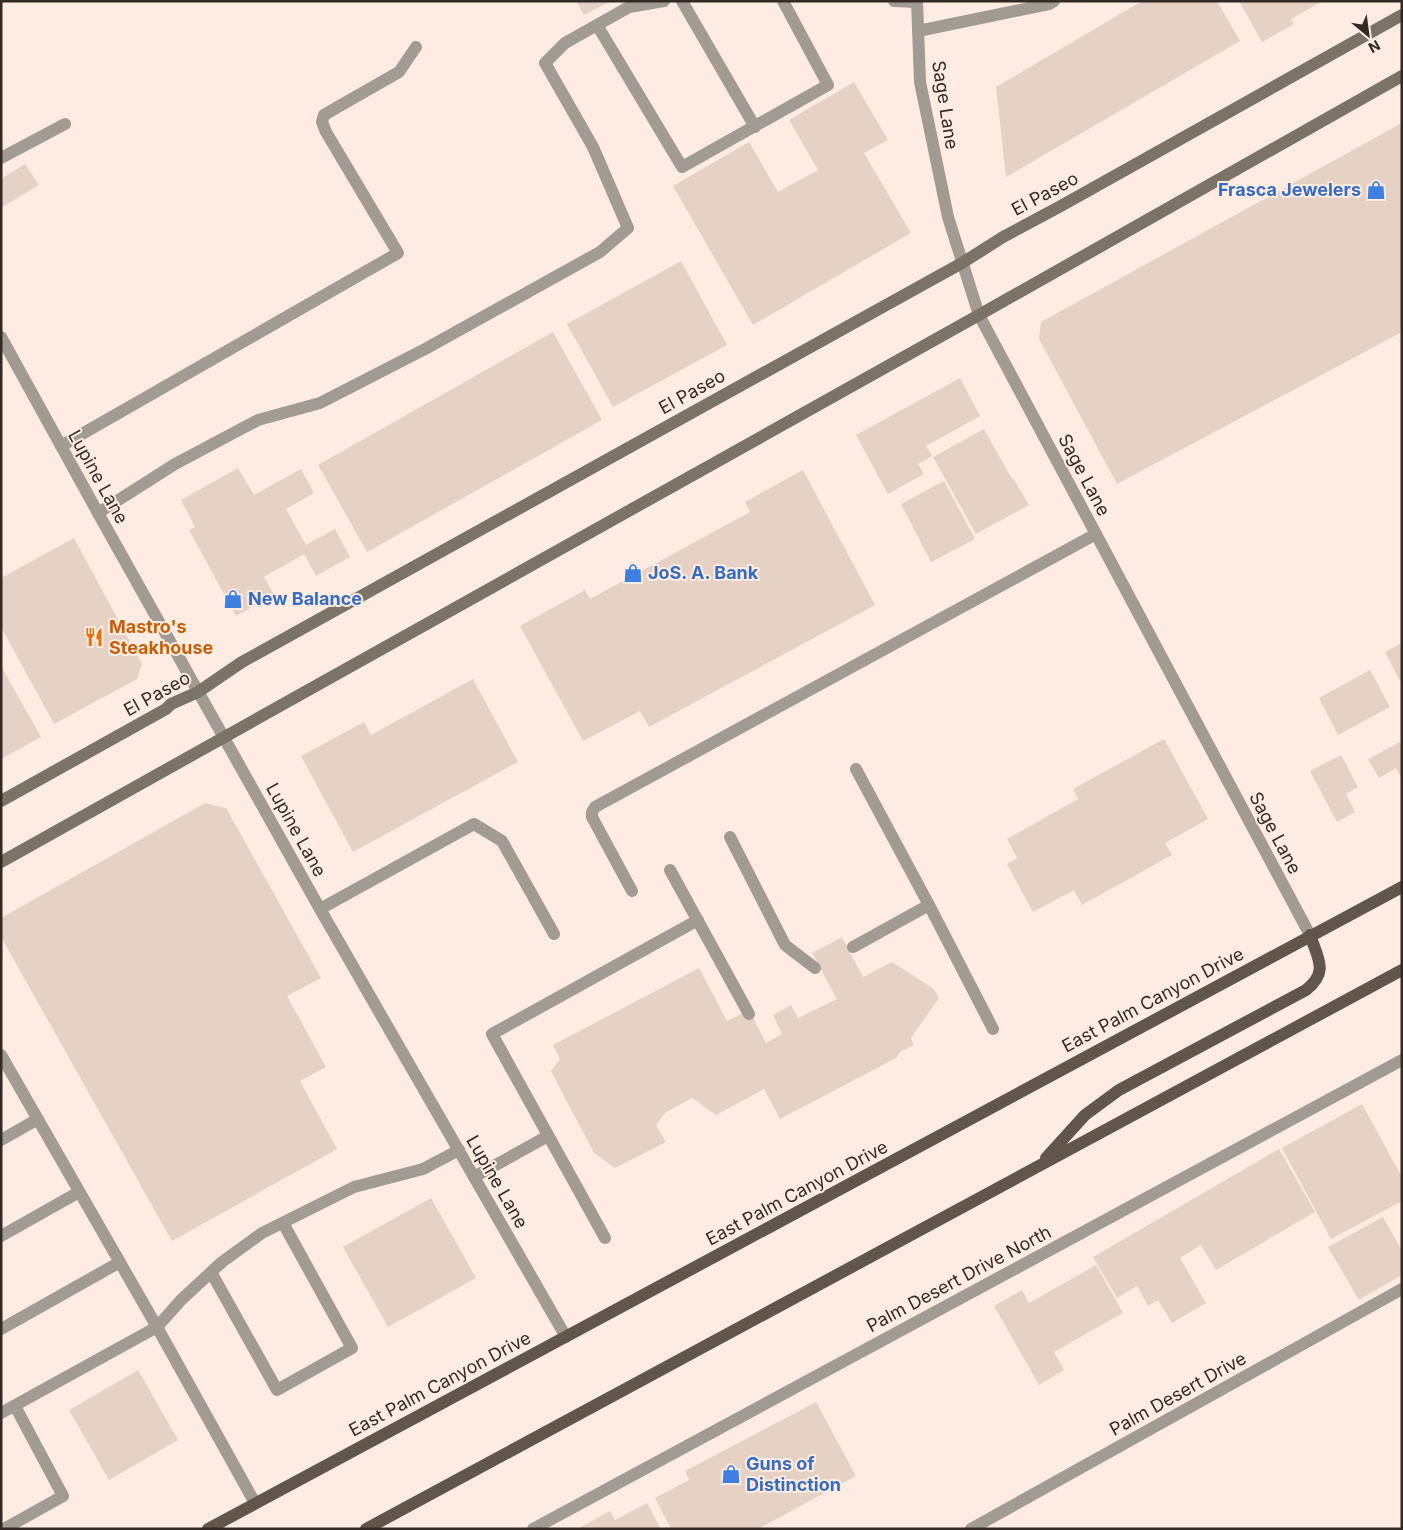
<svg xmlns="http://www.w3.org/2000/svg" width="1403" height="1530" viewBox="0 0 1403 1530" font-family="Inter,sans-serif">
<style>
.building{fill:#e6d2c4}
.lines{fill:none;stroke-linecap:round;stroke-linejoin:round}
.lane{stroke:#a29b93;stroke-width:12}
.street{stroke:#a29b93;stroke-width:12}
.secondary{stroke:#7c7367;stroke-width:12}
.primary{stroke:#615649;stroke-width:12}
.labels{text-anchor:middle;stroke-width:4;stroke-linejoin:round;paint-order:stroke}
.street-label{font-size:18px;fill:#332a26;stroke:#feece2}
.shop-label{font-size:18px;font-weight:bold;fill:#366cbe;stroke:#feece2;text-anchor:start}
.food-label{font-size:18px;font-weight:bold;fill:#c56008;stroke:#feece2;text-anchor:start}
</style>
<rect width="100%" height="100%" fill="#feece2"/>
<path class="building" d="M576,1H611L584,15Z
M1142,1H1217L1240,41L1006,177L996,87Z
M1239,1H1323L1291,19L1294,24L1262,42Z
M854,82L888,140L864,153L911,233L753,325L673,186L749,142L778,192L818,170L789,120Z
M1402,123V332L1117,484L1039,339L1041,322Z
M25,164L39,185L1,208V179Z
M681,261L727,345L613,407L567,324Z
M553,332L602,420L367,552L318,465Z
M960,378L980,416L926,446L932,456L918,464L924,474L888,494L856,435Z
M984,429L1012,479L1013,478L1029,505L976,534L933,457Z
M238,468L254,495L301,469L314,493L286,509L306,545L335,529L350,557L316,576L304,554L264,577L274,595L236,616L189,530L195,527L181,500Z
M803,470L875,605L649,727L640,711L583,741L520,626L585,590L590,599L750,512L745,502Z
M944,481L975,539L931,562L901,504Z
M74,538L142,664L137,679L54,724L1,627V578Z
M1402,643V685L1385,652Z
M1,666L41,737L1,759Z
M1370,670L1390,707L1338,735L1319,698Z
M473,679L518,762L353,852L301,756L364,722L371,735Z
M1164,739L1208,819L1165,843L1172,855L1082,905L1074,890L1033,912L1007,864L1017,858L1007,839L1078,799L1073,789Z
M1402,741V779L1396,768L1379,778L1368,759Z
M1341,755L1358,787L1346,794L1355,812L1337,822L1310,771Z
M205,803L226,808L321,978L287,996L326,1067L300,1081L337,1149L172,1241L1,937V918Z
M842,937L863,977L892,962L934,989L939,998L911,1038L914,1045L900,1052L896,1058L780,1119L764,1089L716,1115L692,1098L665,1113L656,1125L666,1142L615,1168L594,1153L551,1071L560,1059L553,1045L699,968L727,1021L749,1010L766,1043L782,1034L773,1015L791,1005L798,1018L837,999L812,953Z
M1362,1104L1402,1177V1201L1331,1239L1282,1148Z
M1279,1149L1315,1212L1216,1270L1201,1245L1180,1258L1206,1303L1172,1323L1158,1300L1148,1306L1137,1286L1117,1298L1093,1257Z
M431,1198L476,1278L388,1327L343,1247Z
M1383,1217L1402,1251V1275L1359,1300L1328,1247Z
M1096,1265L1123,1313L1054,1352L1064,1370L1039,1385L994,1306L1022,1290L1029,1303Z
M138,1370L178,1440L109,1480L69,1410Z
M816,1402L856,1476L758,1529H671L655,1498L689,1480L685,1471Z
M647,1503L661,1529H577L610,1511L615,1520Z"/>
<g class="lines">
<path class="lane" d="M682,1L755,127
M894,1L917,2
M597,25L682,167L828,85L783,1
M918,31L1049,4L1054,1
M1,158L65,124
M61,446L398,253L326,132L322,122L324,115L336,108L399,72L416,47
M98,513L175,464L258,420L320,403L427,348L600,252L628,228L593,147L545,63L565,43L629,7L664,1
M730,837L785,945L815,968
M670,870L749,1014
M632,891L592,817V812L595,807L1096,534
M929,905L993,1029
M320,909L474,824L502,841L554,934
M853,947L929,905L856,769
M1,1055L157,1327L1,1413
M1,1140L38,1119
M474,1177L548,1136
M1,1236L79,1192
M605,1238L492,1034L698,920
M211,1272L277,1390L352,1348L283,1223
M1,1329L120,1262
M255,1503L157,1327L181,1300L222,1262L262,1233L354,1187L423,1169L459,1150
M4,1529L63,1496L15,1406
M533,1529L1402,1060"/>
<path class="street" d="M917,1L920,82L948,217L979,315L1310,935
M1,337L98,513L320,909L566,1337
M971,1529L1402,1289"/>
<path class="secondary" d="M1,801L166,709L171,704L198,692L242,662L962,263L1003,237L1059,207L1402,15
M1,862L979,315L1402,76"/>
<path class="primary" d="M1046,1158L1085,1115L1119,1090L1306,990C1329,972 1318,959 1310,935
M208,1529L1402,887
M366,1529L1402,970"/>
</g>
<defs>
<g id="shop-bare" transform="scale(1.5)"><path d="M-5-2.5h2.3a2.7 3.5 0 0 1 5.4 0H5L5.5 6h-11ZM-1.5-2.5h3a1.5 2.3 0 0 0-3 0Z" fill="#3f7fe0" stroke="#feece2" stroke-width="2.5" paint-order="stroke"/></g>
<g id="restaurant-bare" transform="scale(1.5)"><path d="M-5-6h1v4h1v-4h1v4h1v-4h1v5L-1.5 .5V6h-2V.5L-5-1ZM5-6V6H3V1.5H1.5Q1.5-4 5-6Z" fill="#e8710a" stroke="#feece2" stroke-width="2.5" paint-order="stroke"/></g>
</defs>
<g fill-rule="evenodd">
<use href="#shop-bare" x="1376" y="190"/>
<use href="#shop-bare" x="633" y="573"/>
<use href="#shop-bare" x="233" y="599"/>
<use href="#restaurant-bare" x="94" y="637"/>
<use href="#shop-bare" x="731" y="1474"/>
</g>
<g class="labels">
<g class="street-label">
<text transform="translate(945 105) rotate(81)" y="6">Sage Lane</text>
<text transform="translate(1045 194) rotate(-28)" y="6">El Paseo</text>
<text transform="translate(692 392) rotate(-29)" y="6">El Paseo</text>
<text transform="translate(1084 475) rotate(62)" y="6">Sage Lane</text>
<text transform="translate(98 477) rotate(61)" y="6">Lupine Lane</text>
<text transform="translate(157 694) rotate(-29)" y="6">El Paseo</text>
<text transform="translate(296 830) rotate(61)" y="6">Lupine Lane</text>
<text transform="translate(1275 833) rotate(62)" y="6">Sage Lane</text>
<text transform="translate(1153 1000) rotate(-28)" y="6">East Palm Canyon Drive</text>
<text transform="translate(497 1182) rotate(60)" y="6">Lupine Lane</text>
<text transform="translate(797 1193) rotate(-28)" y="6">East Palm Canyon Drive</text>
<text transform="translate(959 1279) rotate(-28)" y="6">Palm Desert Drive North</text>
<text transform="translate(440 1384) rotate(-28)" y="6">East Palm Canyon Drive</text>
<text transform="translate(1178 1394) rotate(-29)" y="6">Palm Desert Drive</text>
</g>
<g class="shop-label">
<text x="1361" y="196" text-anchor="end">Frasca Jewelers</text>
<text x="648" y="579">JoS. A. Bank</text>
<text x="248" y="605">New Balance</text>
<text x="746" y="1470">Guns of<tspan x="746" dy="21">Distinction</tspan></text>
</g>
<g class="food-label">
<text x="109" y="633">Mastro's<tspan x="109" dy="21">Steakhouse</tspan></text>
</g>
</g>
<rect width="1403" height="1530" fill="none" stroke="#332a26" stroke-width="5"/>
<g transform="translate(1368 35) rotate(151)" stroke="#feece2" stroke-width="4" paint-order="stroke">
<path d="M0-4L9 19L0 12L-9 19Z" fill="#332a26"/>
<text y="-8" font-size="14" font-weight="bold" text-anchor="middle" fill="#332a26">N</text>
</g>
</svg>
